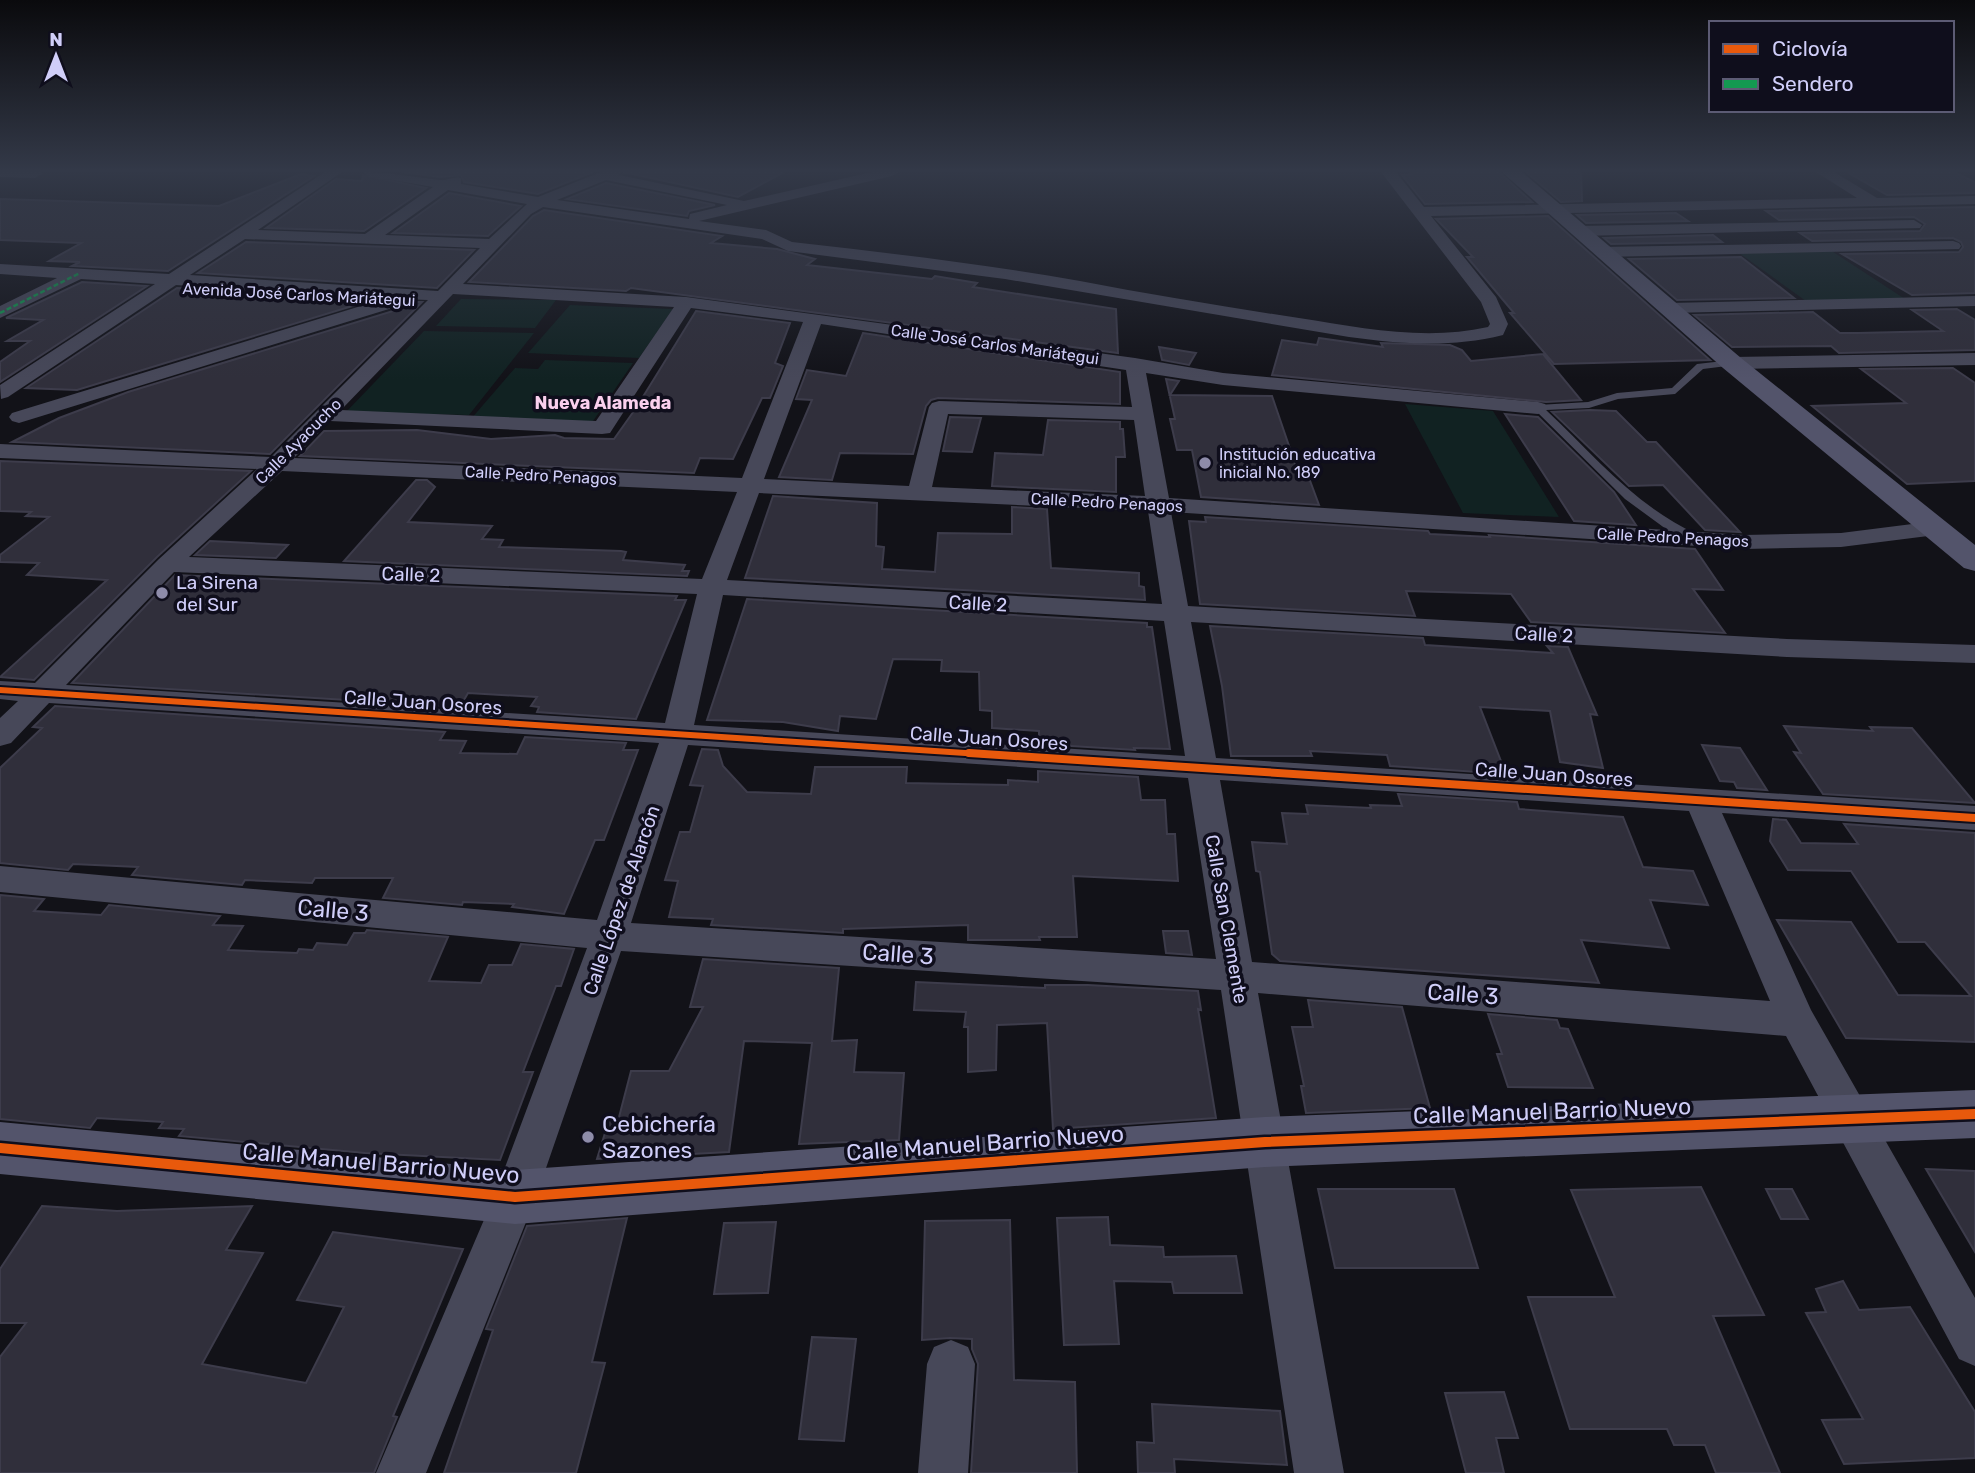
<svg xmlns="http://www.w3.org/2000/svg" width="1975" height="1473" viewBox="0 0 1975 1473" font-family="Rubik,sans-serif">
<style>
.green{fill:#122}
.building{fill:#302f3b;stroke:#3d3c4b;stroke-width:2}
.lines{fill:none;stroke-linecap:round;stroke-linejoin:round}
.lane{fill:#474859;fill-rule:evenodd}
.street{fill:#474859;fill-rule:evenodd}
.secondary{fill:#53546b;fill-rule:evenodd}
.quiet{stroke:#139951;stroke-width:2.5;stroke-dasharray:5 2.5;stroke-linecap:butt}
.cycleway-far2-casing{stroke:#0f0e1c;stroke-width:10}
.cycleway-far1-casing{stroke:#0f0e1c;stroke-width:12}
.cycleway-casing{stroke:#0f0e1c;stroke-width:15}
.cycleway-far2{stroke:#e8590c;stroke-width:6}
.cycleway-far1{stroke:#e8590c;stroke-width:8}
.cycleway{stroke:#e8590c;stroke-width:10}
.poi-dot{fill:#8e8caa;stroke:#0f0e1c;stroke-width:2.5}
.labels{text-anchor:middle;stroke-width:7;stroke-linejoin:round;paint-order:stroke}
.far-street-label{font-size:16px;fill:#d0cef9;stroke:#0f0e1c}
.far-poi-label{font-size:16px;fill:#d0cef9;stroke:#0f0e1c;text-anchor:start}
.far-neighbourhood-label{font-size:18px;font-weight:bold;fill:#fad0ed;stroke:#0f0e1c}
.street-label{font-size:19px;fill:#d0cef9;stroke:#0f0e1c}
.poi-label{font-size:19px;fill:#d0cef9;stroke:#0f0e1c;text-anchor:start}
.near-street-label{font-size:23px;fill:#d0cef9;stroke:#0f0e1c}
.near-poi-label{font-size:23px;fill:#d0cef9;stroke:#0f0e1c;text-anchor:start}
</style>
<rect width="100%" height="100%" fill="#121218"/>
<path class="green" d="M1827,248L1905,299L1806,301L1735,250Z
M461,299L556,300L535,328L436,326Z
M570,305L673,309L639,358L528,353Z
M424,331L534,333L469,415L346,412Z
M545,360L633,363L591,424L471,419L515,368L538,369Z
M1405,404L1493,411L1559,517L1463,513Z"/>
<path class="building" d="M402,172H593L538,194L464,182L461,175L440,177Z
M623,172H784L738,197Z
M1410,172H1499L1532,202L1425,204L1402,175H1412Z
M1526,172H1581L1582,201L1561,202Z
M1847,172H1954L1975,182V193L1887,195Z
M301,174L314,176L168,271L72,266L80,262L49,261L81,243L0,240V199L219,206Z
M363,175L426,188L364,231L266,228L336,179L362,181Z
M606,183L715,205L689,211L687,216L567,199Z
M449,193L521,206L488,236L393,233Z
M1975,207V293L1912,295L1842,254L1959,252L1963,247L1961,242L1953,238L1812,241L1800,233L1920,231L1925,224L1914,217L1779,220L1766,211Z
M544,210L722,236L711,243L777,249L815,259L807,265L932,279L935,276L977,283L973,287L1116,309L1118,353L631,288L626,291L469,282L533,216Z
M1676,213L1688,221L1586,223L1577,215Z
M1548,216L1710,360L1554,364L1510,313H1514L1467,257H1473L1436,219Z
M1713,235L1722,242L1611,244L1604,238Z
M246,242L474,250L437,288L198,273Z
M1741,257L1794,298L1677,300L1629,259Z
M82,282L147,286L0,382V362L30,341H7L43,320L6,318Z
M177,288L372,300L77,390L26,388Z
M405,302H422L270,454L12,442L59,418L128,392L403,308Z
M1957,309L1975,320V350L1839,353L1831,346L1732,347L1694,315L1813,312L1840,333H1858L1943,331L1912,310Z
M696,311L790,323L775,363L783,366L770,398H762L733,459L700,458L694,473L300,456L324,431L417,430L491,439L555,435L564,438L614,439L636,408Z
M863,333L1120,372V404L938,398L931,400L926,406L913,454L840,453L832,480L779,477L812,400L796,399L807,370L846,376Z
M1319,338L1383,347L1381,343L1450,345L1462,350L1471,361L1543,354L1581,400L1546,402L1272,375L1282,340L1317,345Z
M1159,347L1196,353L1189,365L1162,360Z
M1953,368L1975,383V481L1907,484L1812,406L1906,403L1861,369Z
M1166,379L1179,381L1170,395L1272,396L1300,478H1309L1319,505L1201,497L1192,450H1177L1170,419H1175Z
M1590,410L1616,411L1647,442H1656L1740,532L1705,530L1663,485L1629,486L1552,412Z
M1505,414L1538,417L1614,492L1636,525L1574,521Z
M950,417L981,418L972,452L943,451Z
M1048,420L1120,422V429H1123L1125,457H1116V492L992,486L995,453L1043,455Z
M0,461L251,471L157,557L34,680L0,677L107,580L27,575L39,563L0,562V555L49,517L26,516L31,512L0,511Z
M416,480H427L435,487L408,522L492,526L482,539L503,540L499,547L621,551L626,552L623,560L685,565L682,571H689L687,576L344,561Z
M773,496L877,503L876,546L884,547L882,569L935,572L938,533L1012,534V507L1047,509L1051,568L1139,573V586L1144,587L1145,600L745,578Z
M1205,517L1428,531L1430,534L1490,537L1489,535L1695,549L1723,590L1693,589L1725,633L1531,622L1511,594L1406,591L1415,616L1200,604L1189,521L1206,522Z
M210,541L288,545L276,558L195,555Z
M175,575L677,596L675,600H686L636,719L537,712L539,707L531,706L537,697L468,693L460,707L72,683Z
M747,599L1147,623V627H1152L1170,749L1134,748L1135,750L1039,744V731L992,728V711L980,710L979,672L941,671L942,660L893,659L876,719L840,716L838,731L783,722L707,720Z
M1210,626L1423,638L1425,645L1553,653L1547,646L1568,647L1597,715L1590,714L1603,768L1560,762L1550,711L1480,707L1506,774L1390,766L1387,755L1310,751L1312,756H1231L1222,686Z
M55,706L445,732L440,740L466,741L460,753L517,754L525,737L626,743L623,750H638L604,840H595L564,914L512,907L514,904L463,902L462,905L383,898L393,878H315L312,883L245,880L242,885L132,875L138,867L73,864L68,870L0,863V768L42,728L33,727Z
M1784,726L1873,731L1870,727L1912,728L1975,803L1823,794L1794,752L1801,753Z
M1702,745L1740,748L1767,790L1737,788L1734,782L1720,781Z
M702,749L718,750L723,766L747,792L811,794L815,767H907L906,783L1008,785V780L1038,782V771L1138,777L1141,800H1165L1167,834H1175L1178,881L1073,876L1077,937H1039L1040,940H968V925L843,929V933L711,925L713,919L669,917L678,881L665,880L680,832H690L703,786L690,785Z
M1398,794L1517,802L1519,809L1623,817L1643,867L1693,871L1708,905L1650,900L1669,948L1581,940L1599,983L1280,961L1272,954L1260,872L1256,871L1252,842L1287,844L1282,813L1308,814L1306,805L1371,808L1370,805L1402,806Z
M1773,819L1786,820L1801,843L1858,844L1844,824L1975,833V1042L1846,1038L1777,920L1851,922L1898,995L1971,996L1925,942H1898L1851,871L1788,870L1770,841Z
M0,895L44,899L34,911L101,915L109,905L220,916L213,925L243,926L228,950L297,953L299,949L313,950L317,943L347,945L354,933H365L367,930L448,937L429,981L481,983L489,965H512L521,944L574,949L561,986H556L523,1072H533L500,1160L365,1153L179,1136L184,1129L159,1128L163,1122L97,1118L90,1128L0,1119Z
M1163,931H1188L1192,955L1166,953Z
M703,959L839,968L832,1041L857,1040L854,1072L904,1073L899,1140L799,1144L812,1043L744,1041L729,1152L597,1159L609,1120L618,1121L631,1071H669L703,1007H690Z
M916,982L1045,988V985H1088L1198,991L1201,1010L1198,1009L1216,1118L1053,1129L1047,1023L997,1025L996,1070L968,1072V1027H964L966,1012L914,1010Z
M1308,1000L1402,1007L1430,1108L1306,1113L1301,1086H1304L1292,1027H1313Z
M1488,1014L1557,1020L1560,1028L1568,1029L1593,1088L1508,1087L1497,1054H1502Z
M1926,1169L1975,1171V1252Z
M1701,1187L1764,1315L1713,1316L1780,1473H1716L1705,1445H1674L1667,1429H1570L1528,1297H1615L1571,1190Z
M1318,1189H1454L1478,1268H1335Z
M1766,1189H1792L1808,1219H1781Z
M42,1206L117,1211L252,1206L226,1250L263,1253L202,1364L306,1383L344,1307L297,1300L333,1232L463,1249L393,1416L397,1417L374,1473H0V1357L26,1323H0V1269Z
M1108,1217L1110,1245L1163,1247L1164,1257L1236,1256L1242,1293H1174L1172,1282L1114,1281L1119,1344L1064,1345L1057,1218Z
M627,1218L592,1362L605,1363L576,1473H444L493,1330L486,1329L527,1226Z
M1010,1220L1014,1380L1075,1382L1077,1473H971L978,1364L972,1349V1339L950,1338L922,1340L925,1221Z
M776,1222L768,1293L714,1294L724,1223Z
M1843,1281L1859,1310L1910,1307L1975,1412V1458L1844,1464L1822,1420L1863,1419L1806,1313L1826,1312L1816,1289Z
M812,1337L856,1339L844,1441L799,1439Z
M1504,1392L1518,1438H1496L1504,1473H1466L1445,1393Z
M1152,1404L1280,1411L1287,1465L1174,1459L1175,1473H1138L1137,1442L1154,1443Z"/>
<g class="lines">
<path class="lane" d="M1732,360L1735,361V365L1703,369L1675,394L1618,399L1589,408L1546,410C1596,457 1634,505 1698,535V539L1694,540L1666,529L1625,499L1533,408L1538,405L1588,402L1617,393L1672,388L1697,364Z"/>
<path class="street" d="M0,172H41L42,174L35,178L0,177Z
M325,172H342L258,230L365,234L433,187L369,176L362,172C389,172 413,177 440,180C447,181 453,176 461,178V184L538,197L601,172H621L619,175L744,201L872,172H899L892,176L699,221L766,230L792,242C888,253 985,264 1080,281C1153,295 1226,307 1299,318C1362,328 1426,341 1488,327L1490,324L1481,302L1381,172H1396L1424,207L1857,198L1816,172H1834L1877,198L1975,196V204L1431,216L1496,297L1508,324L1503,335C1451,348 1401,344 1349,337L1005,279L788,251L762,239L543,207L531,214L463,284L686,297L1135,358L1223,373L1538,402L1545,404L1548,408L1545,412L1538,414L1223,385L1146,373L1169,498L1744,535L1841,533L1936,521L1944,523L1948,528L1944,533L1936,535L1841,547L1744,549L1171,512L1188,606L1787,639L1975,645V663L1787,657L1191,622L1216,758L1975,806V830L1722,813L1811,1010L1975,1298V1366L1959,1359L1786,1036L1258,993L1344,1473H1294L1221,990L621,951L536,1197L426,1473H376L495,1194L587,948L0,892V866L597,920L659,743L49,703L11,743L0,746V718L18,701L0,699V681L35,683L159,559L257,469L0,458V444L271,457L428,300L403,299L402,305L19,423L12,421L9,417L12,413L387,298L176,285L8,397L1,399L0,385L155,284L81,279L0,318V306L57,278L0,274V264L169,274ZM606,180L727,205L690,214L689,219L557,200ZM448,190L527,204L489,239L385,235ZM245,239L480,248L438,291L190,275ZM453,294L674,307L596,421L341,410ZM691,308L803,322L742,478L294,458L330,421L602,434L610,433ZM821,324L1126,370L1132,407L939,401L932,403L929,407L909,486L764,479ZM948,414L1134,420L1145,496L932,487ZM282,471L737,492L702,579L189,557ZM759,493L1148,511L1162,604L727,580ZM174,572L697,594L665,723L66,685ZM723,595L1164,621L1185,756L694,725ZM688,745L1188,778L1216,959L631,923ZM1220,780L1689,811L1770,1001L1252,962Z
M1914,220L1922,225L1920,228L1579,236L1571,231L1579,226Z
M1953,241L1959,243L1961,246L1959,249L1602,257L1594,252L1602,247Z
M1975,296V306L1669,313L1660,308L1669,303Z
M1975,353V365L1732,369L1722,363L1732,357Z
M951,1340L968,1347L975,1364L968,1473H918L927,1364L934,1347Z"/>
<path class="secondary" d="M1502,172H1522L1741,358L1975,545V571L1964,568L1723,368Z
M1975,1090V1138L1265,1167L515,1224L0,1174V1122L515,1170L1265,1117Z"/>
<path class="quiet" d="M0,313L80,273"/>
<g class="cycleway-far2-casing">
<path id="cycleway-far2" d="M0,690L996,755"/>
</g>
<g class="cycleway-far1-casing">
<path id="cycleway-far1" d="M969,753L1975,818"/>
</g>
<g class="cycleway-casing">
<path id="cycleway" d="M0,1148L515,1197L1265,1142L1975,1114"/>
</g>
<use href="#cycleway-far2" class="cycleway-far2"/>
<use href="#cycleway-far1" class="cycleway-far1"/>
<use href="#cycleway" class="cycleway"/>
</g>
<linearGradient id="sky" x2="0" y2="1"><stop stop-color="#0a0a0d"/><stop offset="0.45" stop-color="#333948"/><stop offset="1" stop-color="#333948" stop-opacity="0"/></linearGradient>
<rect width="1975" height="379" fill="url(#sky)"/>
<g class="poi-dot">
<circle cx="1205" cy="463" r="7"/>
<circle cx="162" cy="593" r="7"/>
<circle cx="588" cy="1137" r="7"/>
</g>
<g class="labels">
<g class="far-street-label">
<text transform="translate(299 294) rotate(3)" y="6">Avenida José Carlos Mariátegui</text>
<text transform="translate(995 344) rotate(8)" y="6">Calle José Carlos Mariátegui</text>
<text transform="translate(298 441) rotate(-45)" y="6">Calle Ayacucho</text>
<text transform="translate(541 475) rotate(3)" y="6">Calle Pedro Penagos</text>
<text transform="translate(1107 502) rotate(3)" y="6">Calle Pedro Penagos</text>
<text transform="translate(1673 537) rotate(3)" y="6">Calle Pedro Penagos</text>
</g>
<g class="far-poi-label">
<text x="1219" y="460">Institución educativa<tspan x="1219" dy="18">inicial No. 189</tspan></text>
</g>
<g class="far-neighbourhood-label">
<text x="603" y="409">Nueva Alameda</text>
</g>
<g class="street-label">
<text transform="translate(411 574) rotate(2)" y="7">Calle 2</text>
<text transform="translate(978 603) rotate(3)" y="7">Calle 2</text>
<text transform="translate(1544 634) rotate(3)" y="7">Calle 2</text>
<text transform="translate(423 702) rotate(4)" y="7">Calle Juan Osores</text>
<text transform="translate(989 738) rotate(4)" y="7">Calle Juan Osores</text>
<text transform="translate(1554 774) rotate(4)" y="7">Calle Juan Osores</text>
<text transform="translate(621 900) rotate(-71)" y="7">Calle López de Alarcón</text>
<text transform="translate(1227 919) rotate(80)" y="7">Calle San Clemente</text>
</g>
<g class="poi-label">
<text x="176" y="589">La Sirena<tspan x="176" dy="22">del Sur</tspan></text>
</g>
<g class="near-street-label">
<text transform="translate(333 910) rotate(5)" y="8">Calle 3</text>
<text transform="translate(898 954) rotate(4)" y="8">Calle 3</text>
<text transform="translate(1463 994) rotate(4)" y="8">Calle 3</text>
<text transform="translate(1552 1111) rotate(-2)" y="8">Calle Manuel Barrio Nuevo</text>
<text transform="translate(985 1143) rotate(-4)" y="8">Calle Manuel Barrio Nuevo</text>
<text transform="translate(381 1163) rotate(5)" y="8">Calle Manuel Barrio Nuevo</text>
</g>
<g class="near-poi-label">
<text x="602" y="1132">Cebichería<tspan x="602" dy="26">Sazones</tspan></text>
</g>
</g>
<rect x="1709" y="21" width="245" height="91" fill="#0f0e1c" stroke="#5c5b74" stroke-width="2"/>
<rect x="1723" y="44" width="35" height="10" fill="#e8590c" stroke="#5c5b74" stroke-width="2"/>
<text x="1772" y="56" font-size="21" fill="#d0cef9">Ciclovía</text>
<rect x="1723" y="79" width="35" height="10" fill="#139951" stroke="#5c5b74" stroke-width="2"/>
<text x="1772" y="91" font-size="21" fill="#d0cef9">Sendero</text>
<g transform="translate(56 56)" stroke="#0f0e1c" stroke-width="5" paint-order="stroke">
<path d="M0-5L12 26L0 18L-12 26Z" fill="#d0cef9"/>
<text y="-10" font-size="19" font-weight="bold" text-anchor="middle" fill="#d0cef9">N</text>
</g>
</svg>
